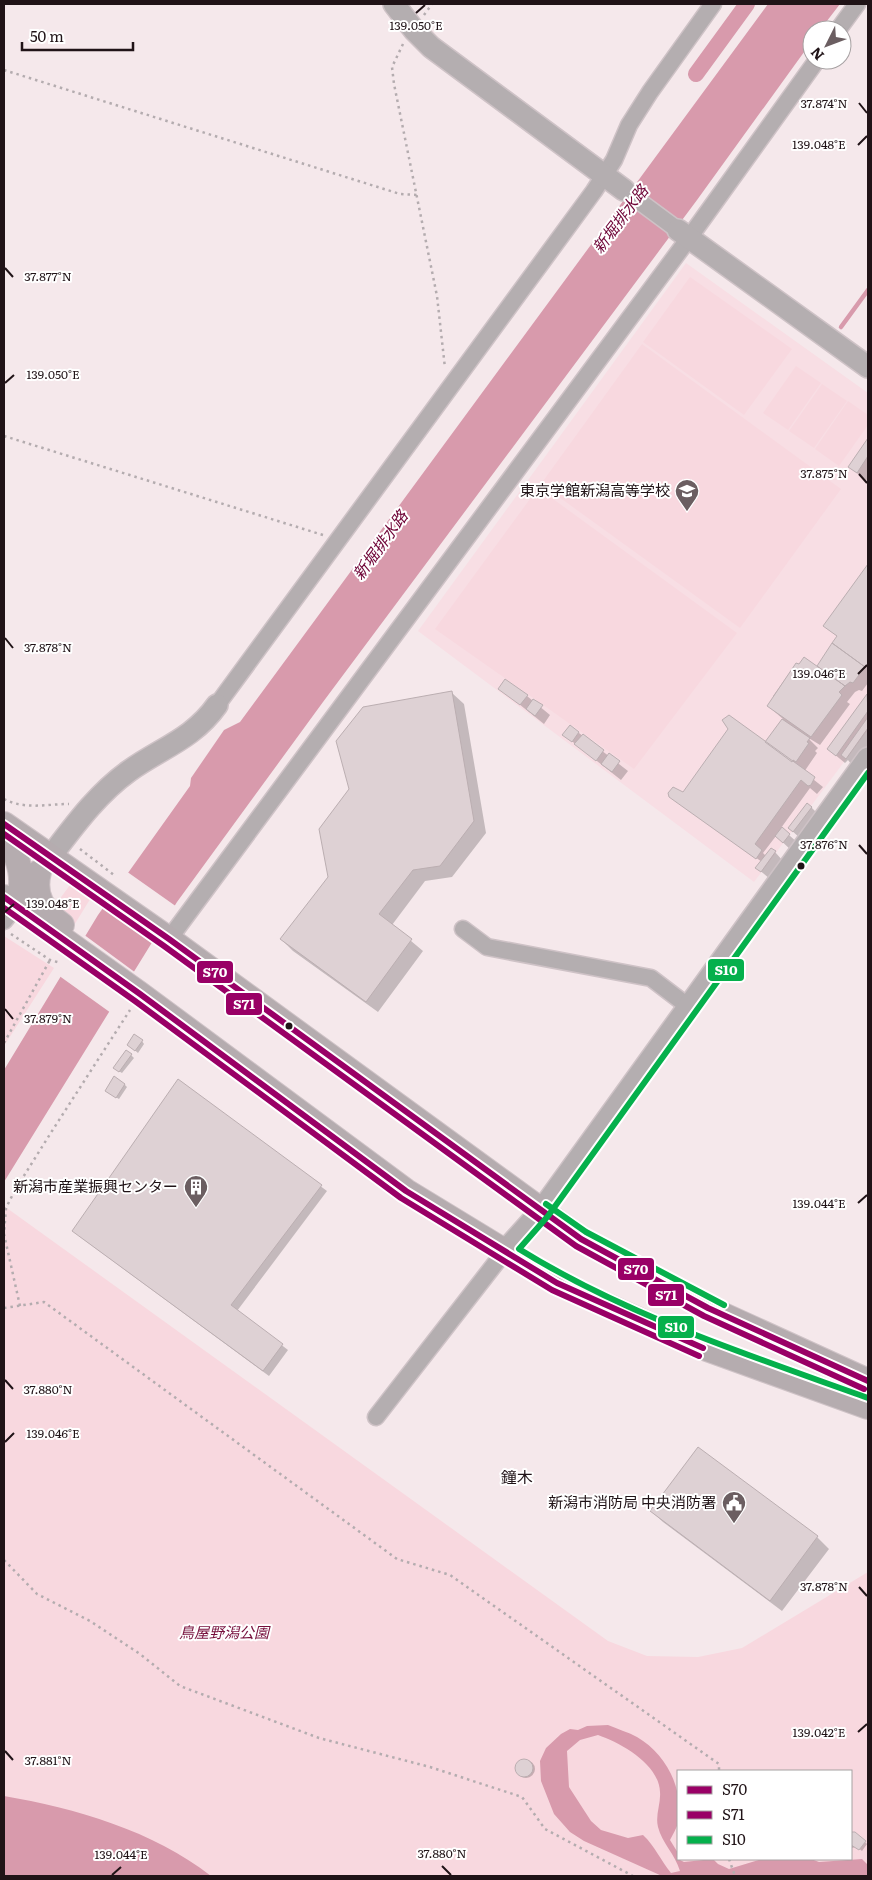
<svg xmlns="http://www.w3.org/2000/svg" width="872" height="1880" viewBox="0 0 872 1880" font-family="Literata,'Noto Sans JP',serif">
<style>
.built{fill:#f8dee4}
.green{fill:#f8d8df;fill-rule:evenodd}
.water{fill:#d89aac;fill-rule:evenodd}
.pier{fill:#f5e8eb}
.shadow{fill:#0003}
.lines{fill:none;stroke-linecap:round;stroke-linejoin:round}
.stream{stroke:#d89aac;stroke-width:4.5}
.canal{stroke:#d89aac;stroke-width:16}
.building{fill:#ded1d4;stroke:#bbaeb1}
.minor-casing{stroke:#cec2c6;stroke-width:19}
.tertiary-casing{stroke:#cec2c6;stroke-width:24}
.secondary-casing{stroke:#cec2c6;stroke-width:26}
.path{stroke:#b4acaf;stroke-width:2.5;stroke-dasharray:2.5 4;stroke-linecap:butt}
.minor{stroke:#b4aeb0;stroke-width:16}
.tertiary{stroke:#b4aeb0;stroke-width:21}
.secondary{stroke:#b5acaf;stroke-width:24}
.bus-1-casing{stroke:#fff;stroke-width:10}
.bus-2-casing{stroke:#fff;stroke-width:10}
.bus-3-casing{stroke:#fff;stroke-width:10}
.bus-1{stroke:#906;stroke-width:6}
.bus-2{stroke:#906;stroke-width:6}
.bus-3{stroke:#05b04c;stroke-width:6}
.ticks{fill:none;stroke:#201317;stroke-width:2}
.bus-dot{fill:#201317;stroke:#fff;stroke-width:2}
.labels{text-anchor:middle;stroke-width:4;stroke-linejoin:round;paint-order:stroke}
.poi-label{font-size:15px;fill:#201317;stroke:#fff;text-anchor:end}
.park-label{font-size:15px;font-style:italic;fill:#760f3c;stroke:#fff}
.water-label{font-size:16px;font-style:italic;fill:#6e0336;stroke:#fff}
.neighbourhood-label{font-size:16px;fill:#201317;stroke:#fff}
.ticks-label{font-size:12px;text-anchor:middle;fill:#201317;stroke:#fff;stroke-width:4;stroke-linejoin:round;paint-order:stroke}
.line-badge{stroke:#fff;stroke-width:2}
.badge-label{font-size:14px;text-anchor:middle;font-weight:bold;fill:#fff}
</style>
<rect width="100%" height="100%" fill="#f5e8eb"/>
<path class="built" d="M686,263L868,393V730L754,882L418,631Z"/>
<path class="green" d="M690,277L792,349L744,415L643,342Z
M642,344L841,489L740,628L541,484Z
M796,366L821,383L788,430L763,413Z
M822,384L847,401L814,448L789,431Z
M848,401L868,415V425L839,466L815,449Z
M538,488L737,633L634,769L435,629Z
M70,885L92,896L73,927L53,908Z
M4,936L54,968L4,1046Z
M4,1206L608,1641L647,1656L698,1657L742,1648L868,1572V1876H211L4,1797ZM678,1771H851V1859H678Z"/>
<path class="water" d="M768,4H840L820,30H812V41L697,200L323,702L177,902L4,1182V1070L98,915L190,786L191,778L224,730L240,722Z
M608,1725C617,1729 628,1732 637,1737C666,1754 684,1788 678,1822C677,1828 673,1834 670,1840L678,1853V1859L684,1862L713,1859L718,1864L729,1869L762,1859H811L819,1862L862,1859L868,1865V1876H662L584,1841L570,1832L554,1814L541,1781L540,1761L546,1748L561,1734L570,1729L578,1730L587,1726ZM598,1735C621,1743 659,1764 660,1792C661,1804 655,1815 658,1827C662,1843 675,1854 680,1871L671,1873C661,1861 655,1846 643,1835L628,1838L601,1830L591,1821L569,1787L567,1751L580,1740Z
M4,1796C75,1808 154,1831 211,1876H4Z"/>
<path class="pier" d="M126,871L177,907L156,941L103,903Z
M83,934L136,973L111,1013L58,975Z"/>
<path class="shadow" d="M868,440V477L866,481L850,467Z
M868,566V683L862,691L859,690L855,692L847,702L850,704L820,745L807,737L818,748L815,751L817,753L804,772L823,787L817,794L810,788L781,828L798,843L792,851L776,836L763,853L766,856L775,852L783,861L770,879L757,868L762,862L677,801V803L670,794L676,789L683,794L730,729L724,723L726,717L764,744L783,719L768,706L774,698L773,696L796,664L817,668L838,637L825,626Z
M500,689L527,696L550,715L544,724Z
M452,693L464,704L486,833L452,877L425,881L392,925L423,951L378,1012L293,951L281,939L329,877Z
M867,695L868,748L851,764L848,760L845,763L828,749Z
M579,733L628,771L621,780L564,735Z
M811,807L820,816L802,840L789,828Z
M142,1041L144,1044L138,1053L131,1047Z
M131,1055L134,1058L122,1073L117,1070Z
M179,1081L327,1191L237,1311L288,1350L269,1376L79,1236Z
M124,1084L127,1087L119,1099L109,1093Z
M698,1448L817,1537L829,1549L782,1611L663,1522L651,1511Z
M517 1769a9 9 0 1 1 18 0a9 9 0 1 1-18 0Z
M851,1833H855L867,1844L862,1851L857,1847L851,1848Z"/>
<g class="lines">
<path class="stream" d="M841,327L868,290"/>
<path class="canal" d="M696,74L747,4"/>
</g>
<path class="building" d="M868,438V456L857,473L848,467Z
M868,564V664L865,667L832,643L837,636L823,626Z
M832,643L865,667L853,683L850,682L845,686L817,666Z
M804,657L845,686L839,692L842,695L811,737L767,706L796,663L799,664Z
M505,679L528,695L520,705L498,689Z
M452,691L474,821L440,866L413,870L379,914L412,939L366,1002L280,939L328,877L319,829L349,789L336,741L363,707Z
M867,694L868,711L836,756L827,749Z
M533,699L543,705L535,716L526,709Z
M729,715L815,777L811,785L808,786L801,780L755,844L762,850L756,859L669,797L668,793L673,787L683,792L728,729L722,720Z
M868,717V728L846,759L841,755Z
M782,719L810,738L807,742L809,743L796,762L793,760L792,762L765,742Z
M570,725L579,732L572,742L562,735Z
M583,734L604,750L596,761L574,744Z
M609,753L620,761L612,772L601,764Z
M807,803L812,807L793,832L788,828Z
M782,827L790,834L783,843L775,836Z
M771,848L776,851L761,872L755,868Z
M134,1034L143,1040L135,1051L127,1045Z
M126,1050L132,1054L119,1072L113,1068Z
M114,1076L125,1084L116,1098L105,1091Z
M178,1079L322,1185L231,1305L283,1344L263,1371L72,1231Z
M698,1447L818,1536L770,1601L650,1511Z
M515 1768a9 9 0 1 1 18 0a9 9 0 1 1-18 0Z
M851,1832H855L866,1841L859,1850L851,1845Z"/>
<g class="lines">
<g class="minor-casing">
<path id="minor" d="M838,30L857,4
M624,190L678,230
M217,705L594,191L614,160L629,125L650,92L713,4
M4,921L16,906
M463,929L487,947L651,978L689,1007
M169,939L689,238L817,60
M376,1417L505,1251"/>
</g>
<g class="tertiary-casing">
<path id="tertiary" d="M394,4L414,30L431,47L624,190
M678,230L868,367
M51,856C74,826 97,794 129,771C161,748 193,739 217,705
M505,1251L541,1211L868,758"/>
</g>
<g class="secondary-casing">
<path id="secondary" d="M4,824L169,939L581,1239L708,1308L868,1381
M4,839C21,857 26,883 16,906
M39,872C33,895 43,911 62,925
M4,897L140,994L406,1191L557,1283L693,1344L868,1407"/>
</g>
<path class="path" d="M424,15L432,4
M403,44L392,67L394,84L437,296L445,368
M4,70L400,194L418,195
M4,436L323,535
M4,799C25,810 47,804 69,804
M80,849L114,875
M11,934L50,960L61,963
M4,1043L50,960
M20,1306L4,1234L6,1208L15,1190L52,1131L130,1010
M4,1308L44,1302L397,1559L450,1575L719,1764V1771
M4,1560L37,1594L90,1621L140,1654L180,1686L319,1738L430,1767L522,1797L545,1829L633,1876
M729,1859L735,1876"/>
<use href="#minor" class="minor"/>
<use href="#tertiary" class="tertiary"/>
<use href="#secondary" class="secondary"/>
<g class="bus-1-casing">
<path id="bus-1" d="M4,824L169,939L581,1239L708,1308L868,1381
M4,897L140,994L406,1191L557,1283L703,1348"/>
</g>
<g class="bus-2-casing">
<path id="bus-2" d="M4,834L164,946L576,1246L704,1316L864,1389
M4,908L135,1001L401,1198L552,1290L699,1356"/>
</g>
<g class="bus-3-casing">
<path id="bus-3" d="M868,773L548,1216L519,1249C627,1316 749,1355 868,1398
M546,1204L586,1232L724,1305"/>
</g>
<use href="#bus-1" class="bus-1"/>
<use href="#bus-2" class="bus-2"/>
<use href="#bus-3" class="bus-3"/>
</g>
<path class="ticks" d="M416,13L425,5M859,103L867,113M858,145L867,136M5,268L13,277M5,383L14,375M859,474L867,483M5,638L13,648M858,674L867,665M859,845L867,854M5,912L14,904M5,1009L13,1019M858,1203L867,1195M5,1380L13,1389M5,1442L14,1433M859,1587L867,1596M858,1732L867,1724M5,1751L13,1760M442,1866L451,1875M112,1875L121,1867"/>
<defs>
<g id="school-pin" transform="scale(1.25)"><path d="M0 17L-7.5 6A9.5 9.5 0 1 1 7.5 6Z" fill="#6b5e61" stroke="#fff"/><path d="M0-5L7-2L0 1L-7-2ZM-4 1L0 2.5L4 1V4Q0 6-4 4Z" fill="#fff"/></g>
<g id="building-pin" transform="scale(1.25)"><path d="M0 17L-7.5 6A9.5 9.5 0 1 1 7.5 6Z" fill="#6b5e61" stroke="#fff"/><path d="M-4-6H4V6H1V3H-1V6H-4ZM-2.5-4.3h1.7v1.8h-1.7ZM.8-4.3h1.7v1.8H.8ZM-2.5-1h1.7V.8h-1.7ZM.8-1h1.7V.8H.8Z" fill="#fff"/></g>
<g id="civic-pin" transform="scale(1.25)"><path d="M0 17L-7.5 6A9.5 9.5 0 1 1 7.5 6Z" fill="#6b5e61" stroke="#fff"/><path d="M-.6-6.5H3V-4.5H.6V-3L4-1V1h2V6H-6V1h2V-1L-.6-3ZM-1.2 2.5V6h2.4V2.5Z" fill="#fff"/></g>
</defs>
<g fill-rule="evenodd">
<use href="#school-pin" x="687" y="491"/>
<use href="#building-pin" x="196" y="1187"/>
<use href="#civic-pin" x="734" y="1503"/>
</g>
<g class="bus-dot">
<circle cx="801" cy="866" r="4.5"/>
<circle cx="289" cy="1026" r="4.5"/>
</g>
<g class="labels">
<g class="poi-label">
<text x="670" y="496">東京学館新潟高等学校</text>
<text x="178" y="1192">新潟市産業振興センター</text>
<text x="716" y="1508">新潟市消防局 中央消防署</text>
</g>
<g class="park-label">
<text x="224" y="1638">鳥屋野潟公園</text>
</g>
<g class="water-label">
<text transform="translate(620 219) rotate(-53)" y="6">新堀排水路</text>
<text transform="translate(380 545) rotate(-54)" y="6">新堀排水路</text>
</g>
<g class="neighbourhood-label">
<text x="517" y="1483">鐘木</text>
</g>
</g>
<g class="ticks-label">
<text x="416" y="30">139.050°E</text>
<text x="824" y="108">37.874°N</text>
<text x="819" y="149">139.048°E</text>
<text x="48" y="281">37.877°N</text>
<text x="53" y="379">139.050°E</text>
<text x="824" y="478">37.875°N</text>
<text x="48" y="652">37.878°N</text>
<text x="819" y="678">139.046°E</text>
<text x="824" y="849">37.876°N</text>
<text x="53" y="908">139.048°E</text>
<text x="48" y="1023">37.879°N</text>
<text x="819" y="1208">139.044°E</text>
<text x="48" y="1394">37.880°N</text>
<text x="53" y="1438">139.046°E</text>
<text x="824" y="1591">37.878°N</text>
<text x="819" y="1737">139.042°E</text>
<text x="48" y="1765">37.881°N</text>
<text x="442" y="1858">37.880°N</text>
<text x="121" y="1859">139.044°E</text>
</g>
<g class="line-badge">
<rect x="707" y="958" width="38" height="24" rx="5" fill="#05b04c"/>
<rect x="196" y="960" width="38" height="24" rx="5" fill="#906"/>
<rect x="225" y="992" width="38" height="24" rx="5" fill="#906"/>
<rect x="617" y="1257" width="38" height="24" rx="5" fill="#906"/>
<rect x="647" y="1283" width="38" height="24" rx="5" fill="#906"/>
<rect x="657" y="1315" width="38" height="24" rx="5" fill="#05b04c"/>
</g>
<g class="badge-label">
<text x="726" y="975">S10</text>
<text x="215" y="977">S70</text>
<text x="244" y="1009">S71</text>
<text x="636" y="1274">S70</text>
<text x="666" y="1300">S71</text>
<text x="676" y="1332">S10</text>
</g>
<rect width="872" height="1880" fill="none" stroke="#201317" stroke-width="10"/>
<rect x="677" y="1770" width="175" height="90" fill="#ffffff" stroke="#a6a1a2"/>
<rect x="687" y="1786" width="25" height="8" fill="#990066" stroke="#a6a1a2"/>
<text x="722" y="1795" font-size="15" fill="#201317">S70</text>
<rect x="687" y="1811" width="25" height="8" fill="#990066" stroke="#a6a1a2"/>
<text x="722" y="1820" font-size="15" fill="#201317">S71</text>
<rect x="687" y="1836" width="25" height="8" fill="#05b04c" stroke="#a6a1a2"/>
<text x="722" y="1845" font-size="15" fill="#201317">S10</text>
<g transform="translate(827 45) rotate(228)"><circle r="24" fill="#ffffff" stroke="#a6a1a2"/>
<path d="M0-4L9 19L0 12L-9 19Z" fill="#6b5e61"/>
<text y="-8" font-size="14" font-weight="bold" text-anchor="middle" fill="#201317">N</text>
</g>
<path d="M22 42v8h111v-8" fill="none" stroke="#201317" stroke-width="2.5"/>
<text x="30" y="42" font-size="15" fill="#201317" stroke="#ffffff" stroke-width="4" paint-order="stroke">50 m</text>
</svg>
